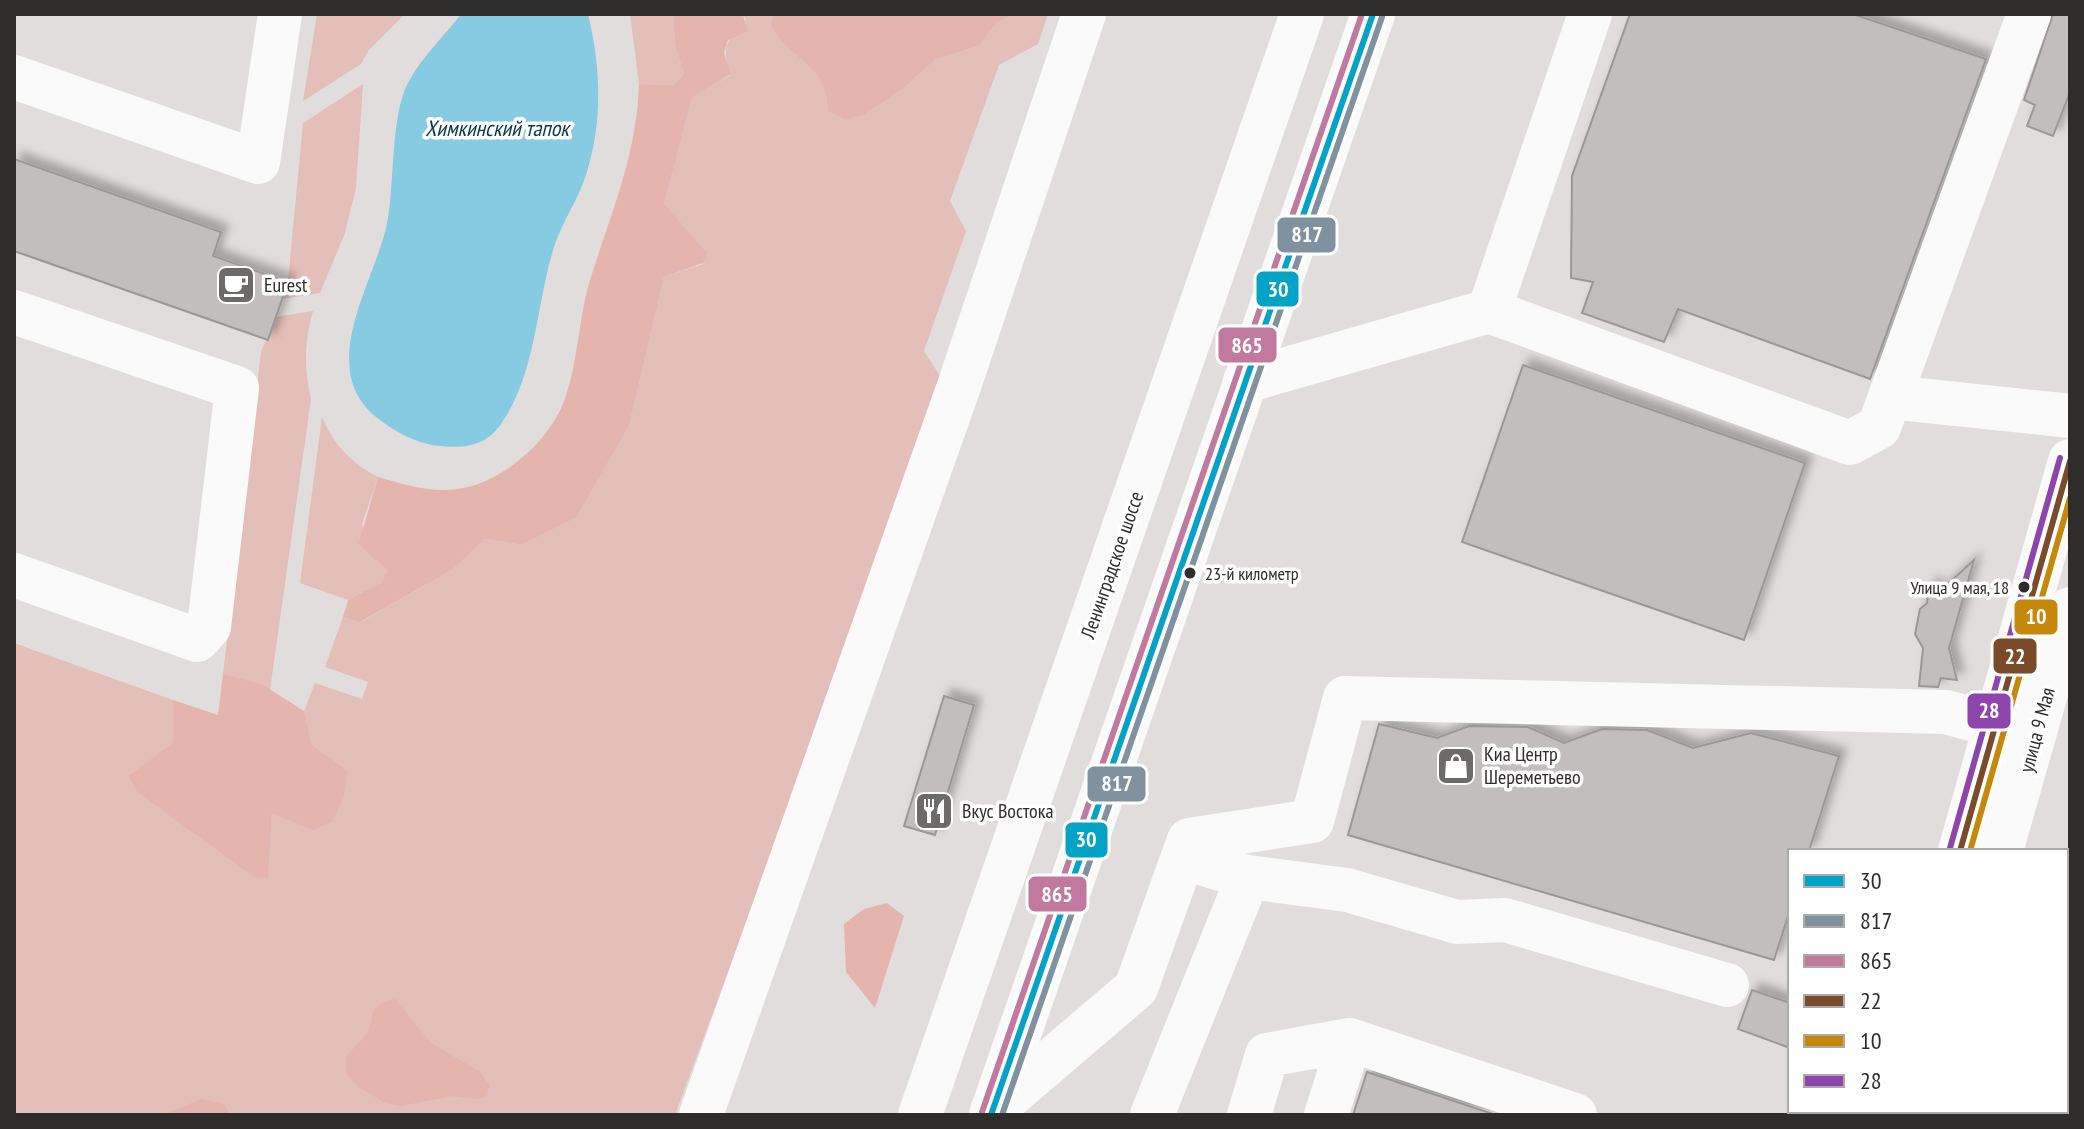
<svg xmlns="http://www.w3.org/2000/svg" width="2084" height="1129" viewBox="0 0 2084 1129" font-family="'PT Sans Narrow',sans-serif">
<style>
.green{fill:#e4beb8}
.forest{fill:#e4b4ad}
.water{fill:#86cbe2}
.building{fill:#c1bebd;stroke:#9a9797;stroke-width:2;filter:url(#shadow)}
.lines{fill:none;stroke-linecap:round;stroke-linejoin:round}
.minor{stroke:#fafafa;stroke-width:44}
.major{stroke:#fafafa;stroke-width:44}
.highway{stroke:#fafafa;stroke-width:44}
.bus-1-casing{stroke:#fff;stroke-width:12}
.bus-2-casing{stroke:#fff;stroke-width:12}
.bus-3-casing{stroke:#fff;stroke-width:12}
.bus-4-casing{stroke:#fff;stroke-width:12}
.bus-5-casing{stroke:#fff;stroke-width:12}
.bus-6-casing{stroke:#fff;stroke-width:12}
.bus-1{stroke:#02a3c6;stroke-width:6}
.bus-2{stroke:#8092a0;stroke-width:6}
.bus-3{stroke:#c179a0;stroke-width:6}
.bus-4{stroke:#7a4b2a;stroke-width:6}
.bus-5{stroke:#c5880b;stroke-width:6}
.bus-6{stroke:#8e44ad;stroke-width:6}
.bus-dot{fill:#2f2c2c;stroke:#fff;stroke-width:3}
.labels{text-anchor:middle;stroke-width:7;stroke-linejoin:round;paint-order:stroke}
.bus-label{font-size:18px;fill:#2f2c2c;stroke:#fff;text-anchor:start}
.poi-label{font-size:20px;fill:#2f2c2c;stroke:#fff;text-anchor:start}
.street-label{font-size:20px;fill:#2f2c2c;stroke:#fff}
.water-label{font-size:22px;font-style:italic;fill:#0a3947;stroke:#fff}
.line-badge{stroke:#fff;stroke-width:3}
.badge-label{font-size:22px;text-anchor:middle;font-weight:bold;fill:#fff}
</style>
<defs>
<filter id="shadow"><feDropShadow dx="7" dy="-7" stdDeviation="4" flood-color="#0004"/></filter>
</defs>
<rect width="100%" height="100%" fill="#e1dddd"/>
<path class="green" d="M317,14H405L369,50L361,64L303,101Z
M630,14H673L675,45L684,74L673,85L639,84Z
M743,14H773L771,26C793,65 825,60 828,111L906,86L936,59L979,46L997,22L1016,14H1048L1038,44L999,65L950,201L966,231L924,351L940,376L833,689L675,1115H14V643L173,700L175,742L128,776L137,792L254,876L267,878L272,813L347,770L312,745L304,711L315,683L362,699L368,682L325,667L343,617L361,622L452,570L485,539L522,545L576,518L629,426L664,277L703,264L664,204L692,96L731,75C721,45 726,42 746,20Z
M363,84L356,188L345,233L320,293L282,299L288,281L303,123Z
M313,311C304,343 304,367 311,399L270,690L223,674L261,352L275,317Z
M322,417C333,444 352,464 378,477L362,524L387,570L382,582L348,600L300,583Z"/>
<path class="forest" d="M673,14H743L747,31L728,40L724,53L731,74L692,97L664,204L707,253L703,263L664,277L629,426L576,518L522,545L485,539L452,570L360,622L343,617L348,600L382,582L387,570C378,559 369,557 359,543L378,477C399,483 421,490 443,490C492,492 548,445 564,401C579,361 578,317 591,277C612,211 637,153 639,84L673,85L684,74L675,45Z
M773,14H1016L997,22L979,46L936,59L906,86L863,115L844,119L828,111C825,60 793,65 771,26Z
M223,674L263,685L304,711L312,745L347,770L344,796L332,822L313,830L272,813L268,878L254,877L137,792L128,776L174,742L173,700L218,715Z
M887,903L904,916L875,1008L846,972L844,924L864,909Z
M395,999L431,1043L480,1072L489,1085L487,1096L478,1099L452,1096L401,1106L385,1103L356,1085L346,1073V1058C351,1050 358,1044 364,1037C379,1021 362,1006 395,999Z
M201,1099L224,1104L230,1115H163Z"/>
<path class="water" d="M461,14H588C601,68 603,121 586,175C578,200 562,222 554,247C536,304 537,369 503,421C488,445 467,449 441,446C420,445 397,433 380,420C313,371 374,284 387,224C395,185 390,114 409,81C422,57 445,35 461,14Z"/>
<path class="building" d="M1630,14H1853L1986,59L1870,379L1678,309L1664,342L1582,313L1593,282L1571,278L1572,176Z
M2053,14H2070V92L2053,136L2027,126L2035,105L2024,100Z
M14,159L221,232L213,256L288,282L268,340L14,251Z
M1523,365L1805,463L1744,640L1462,542Z
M1974,560L1949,648L1957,680L1941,678L1938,687L1919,686L1923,648L1915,634L1920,609L1927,603L1929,585L1934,584L1936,595Z
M944,696L974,705L935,835L904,826Z
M1379,724L1437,738L1469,726L1528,727L1564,743L1602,729L1647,730L1693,748L1751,733L1839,756L1809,851H1790V910L1774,960L1348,835Z
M1752,990L1790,1003V1048L1738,1029Z
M1367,1072L1496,1115H1353Z"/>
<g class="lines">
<path class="minor" d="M14,77L258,162L280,14
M1489,311L1590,14
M14,312L237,388L209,627L197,640L14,575
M1245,381L1489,311L1850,443L1879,427L2029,14
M1890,397L2070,416
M1183,858L1248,877L1347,890L1457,922L1505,920L1727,985
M2066,1081L2070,1082
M992,1111L1136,988L1189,840L1312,821L1345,698L1946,712L1996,726
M701,1115L959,386L1084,14
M1152,1115L1248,877
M1249,1115L1267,1055L1350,1040
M1326,1115L1350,1040L1575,1115"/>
<path class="major" d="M1960,851L2070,461
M2001,851L2070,609
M1881,1115L1883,1111
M1920,1115L1921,1111"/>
<path class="highway" d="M920,1115L1302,14
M991,1115L1373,14"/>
<g class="bus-1-casing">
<path id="bus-1" d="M991,1115L1373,14"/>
</g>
<g class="bus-2-casing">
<path id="bus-2" d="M1002,1115L1382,17"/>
</g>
<g class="bus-3-casing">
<path id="bus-3" d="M982,1112L1362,14"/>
</g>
<g class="bus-4-casing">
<path id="bus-4" d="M1960,851L2070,461"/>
</g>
<g class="bus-5-casing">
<path id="bus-5" d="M1970,851L2070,498"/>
</g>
<g class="bus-6-casing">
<path id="bus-6" d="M1950,848L2060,458"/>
</g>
<use href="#bus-1" class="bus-1"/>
<use href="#bus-2" class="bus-2"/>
<use href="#bus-3" class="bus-3"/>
<use href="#bus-4" class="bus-4"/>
<use href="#bus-5" class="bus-5"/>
<use href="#bus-6" class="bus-6"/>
</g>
<defs>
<g id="cafe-square" transform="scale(2)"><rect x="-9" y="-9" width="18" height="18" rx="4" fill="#6d6a6a" stroke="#fff"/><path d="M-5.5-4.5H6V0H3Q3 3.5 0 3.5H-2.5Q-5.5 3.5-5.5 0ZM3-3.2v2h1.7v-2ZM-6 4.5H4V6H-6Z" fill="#fff"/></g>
<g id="shop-square" transform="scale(2)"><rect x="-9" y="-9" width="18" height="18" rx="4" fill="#6d6a6a" stroke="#fff"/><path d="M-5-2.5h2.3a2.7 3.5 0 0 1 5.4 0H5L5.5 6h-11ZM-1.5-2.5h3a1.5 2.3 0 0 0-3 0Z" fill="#fff"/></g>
<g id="restaurant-square" transform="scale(2)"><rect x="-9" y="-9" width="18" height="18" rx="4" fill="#6d6a6a" stroke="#fff"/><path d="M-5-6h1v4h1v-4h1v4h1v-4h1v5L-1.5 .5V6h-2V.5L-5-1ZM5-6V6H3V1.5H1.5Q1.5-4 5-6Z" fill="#fff"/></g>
</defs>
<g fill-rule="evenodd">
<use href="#cafe-square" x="236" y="285"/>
<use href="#shop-square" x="1456" y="766"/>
<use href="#restaurant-square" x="934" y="811"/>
</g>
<g class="bus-dot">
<circle cx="1190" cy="573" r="7"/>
<circle cx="2024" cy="587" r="7"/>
</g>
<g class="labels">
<g class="bus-label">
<text x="1205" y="580">23-й километр</text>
<text x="2009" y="594" text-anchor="end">Улица 9 мая, 18</text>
</g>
<g class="poi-label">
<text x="264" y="292">Eurest</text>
<text x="1484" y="761">Киа Центр<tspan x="1484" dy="23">Шереметьево</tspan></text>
<text x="962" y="818">Вкус Востока</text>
</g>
<g class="street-label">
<text transform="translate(1112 565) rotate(-71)" y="7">Ленинградское шоссе</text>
<text transform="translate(2037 730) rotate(-75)" y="7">улица 9 Мая</text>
</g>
<g class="water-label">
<text x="497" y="136">Химкинский тапок</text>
</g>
</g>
<g class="line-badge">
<rect x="1276" y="216" width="61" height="38" rx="8" fill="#8092a0"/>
<rect x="1255" y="270" width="45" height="38" rx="8" fill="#02a3c6"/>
<rect x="1217" y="326" width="61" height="38" rx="8" fill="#c179a0"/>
<rect x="2013" y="598" width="46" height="38" rx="8" fill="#c5880b"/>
<rect x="1992" y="637" width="46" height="38" rx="8" fill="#7a4b2a"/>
<rect x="1966" y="692" width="46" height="38" rx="8" fill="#8e44ad"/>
<rect x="1086" y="765" width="61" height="38" rx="8" fill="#8092a0"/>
<rect x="1064" y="821" width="45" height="38" rx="8" fill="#02a3c6"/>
<rect x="1027" y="875" width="61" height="38" rx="8" fill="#c179a0"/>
</g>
<g class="badge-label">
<text x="1307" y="242">817</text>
<text x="1278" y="297">30</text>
<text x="1247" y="353">865</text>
<text x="2036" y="624">10</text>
<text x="2015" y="664">22</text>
<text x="1989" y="718">28</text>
<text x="1117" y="791">817</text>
<text x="1086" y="847">30</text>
<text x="1057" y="902">865</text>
</g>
<rect width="2084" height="1129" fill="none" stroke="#2f2c2c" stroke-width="32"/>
<rect x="1788" y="849" width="280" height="264" fill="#ffffff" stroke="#acabab" stroke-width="2"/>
<rect x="1804" y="875" width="40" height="12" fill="#02a3c6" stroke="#acabab" stroke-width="2"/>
<text x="1860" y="889" font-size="24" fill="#2f2c2c">30</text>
<rect x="1804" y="915" width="40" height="12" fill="#8092a0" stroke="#acabab" stroke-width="2"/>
<text x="1860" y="929" font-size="24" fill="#2f2c2c">817</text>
<rect x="1804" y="955" width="40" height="12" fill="#c179a0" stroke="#acabab" stroke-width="2"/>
<text x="1860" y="969" font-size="24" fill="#2f2c2c">865</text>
<rect x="1804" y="995" width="40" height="12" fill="#7a4b2a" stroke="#acabab" stroke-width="2"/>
<text x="1860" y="1009" font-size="24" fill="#2f2c2c">22</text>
<rect x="1804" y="1035" width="40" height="12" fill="#c5880b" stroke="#acabab" stroke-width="2"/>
<text x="1860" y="1049" font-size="24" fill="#2f2c2c">10</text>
<rect x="1804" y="1075" width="40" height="12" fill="#8e44ad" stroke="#acabab" stroke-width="2"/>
<text x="1860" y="1089" font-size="24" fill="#2f2c2c">28</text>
</svg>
